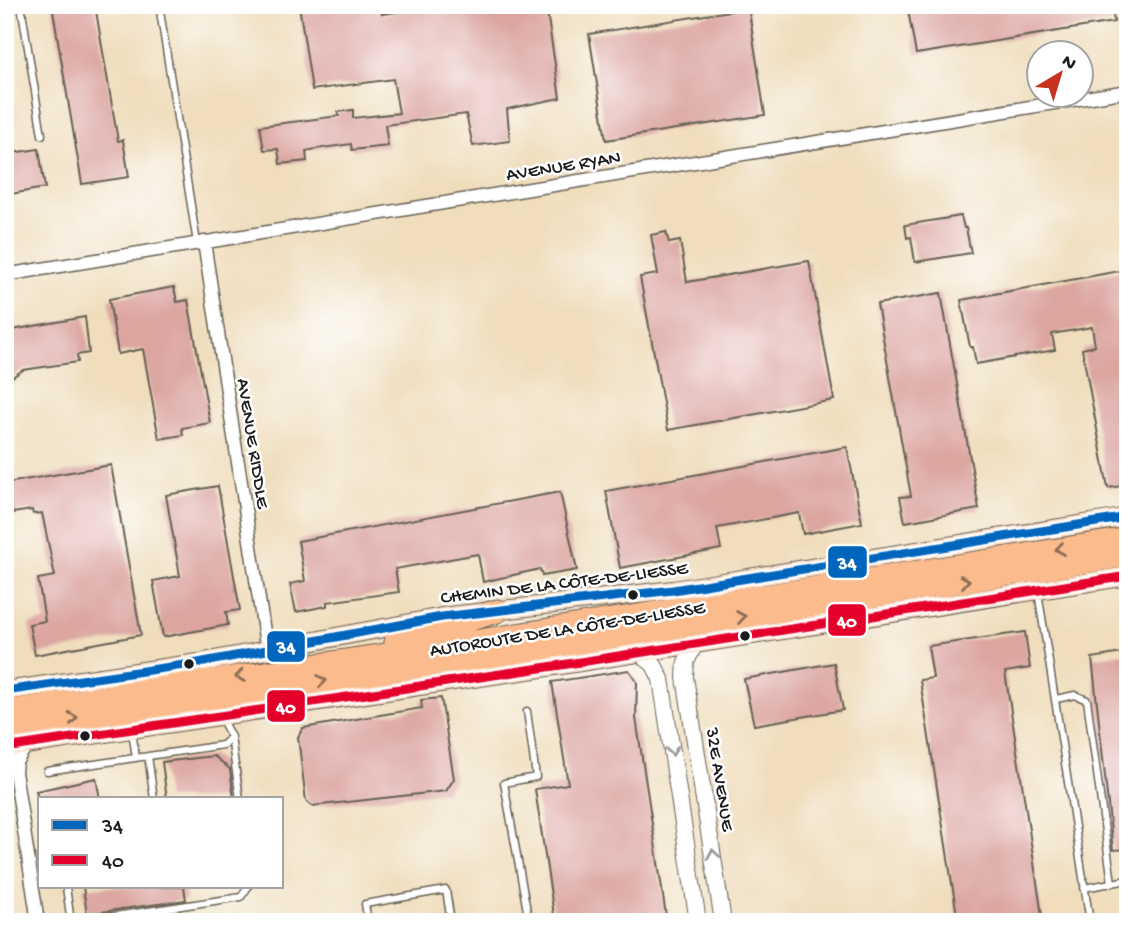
<svg xmlns="http://www.w3.org/2000/svg" width="1133" height="927" viewBox="0 0 1133 927" font-family="'Gochi Hand',sans-serif">
<style>
.building{fill:#dca5a0}
.lines{fill:none;stroke-linecap:round;stroke-linejoin:round}
.service-casing{stroke:#666054;stroke-width:9}
.minor-casing{stroke:#666054;stroke-width:15}
.tertiary-casing{stroke:#666054;stroke-width:18}
.secondary-casing{stroke:#666054;stroke-width:20}
.motorway-casing{stroke:#666054;stroke-width:25}
.service{stroke:#fff;stroke-width:6}
.minor{stroke:#fff;stroke-width:12}
.tertiary{stroke:#fff;stroke-width:16}
.secondary{stroke:#fde4d1;stroke-width:18}
.motorway{stroke:#fbbb8d;stroke-width:23}
.bus-1-casing{stroke:#fff;stroke-width:14}
.bus-2-casing{stroke:#fff;stroke-width:14}
.bus-1{stroke:#0065bd;stroke-width:9}
.bus-2{stroke:#e4002b;stroke-width:9}
.oneway{stroke:#8c6c54}
.oneway2{stroke:#999}
.bus-dot{fill:#1c1c1c;stroke:#fff;stroke-width:2.5}
.labels{text-anchor:middle;stroke-width:5;stroke-linejoin:round;paint-order:stroke}
.street-label{font-size:19px;fill:#1c1c1c;stroke:#fff}
.line-badge{stroke:#fff;stroke-width:2.5}
.badge-label{font-size:19px;text-anchor:middle;font-weight:bold;fill:#fff}
</style>
<rect width="100%" height="100%" fill="#fff"/>
<filter id="ink" filterUnits="userSpaceOnUse"><feTurbulence type="fractalNoise" baseFrequency=".0143" numOctaves="2"/><feDisplacementMap in="SourceGraphic" scale="14" xChannelSelector="R" yChannelSelector="G"/><feConvolveMatrix kernelMatrix="1 2 1 2 8 2 1 2 1" color-interpolation-filters="sRGB"/></filter>
<filter id="wash" filterUnits="userSpaceOnUse"><feTurbulence type="fractalNoise" baseFrequency=".00686" numOctaves="4" result="noise"/><feDisplacementMap in="SourceGraphic" scale="28" xChannelSelector="R" yChannelSelector="G"/><feGaussianBlur stdDeviation="1.57" result="paint"/><feColorMatrix in="noise" values="0 0 0 0 0 0 0 0 0 0 0 0 0 0 0 0 0 1.4 0 .05"/><feComposite in="paint" operator="in"/></filter>
<g filter="url(#wash)">
<rect width="100%" height="100%" fill="#efddbc"/>
<g id="blocks">
<path class="building" d="M52,5H95L118,141L123,140L129,177L82,184Z
M299,5H381L382,14L443,5H546L560,98L507,109L510,141L473,146L466,114L385,125L388,146L352,150L351,144L322,148L306,151L307,161L280,164L278,149L264,150L260,126L339,116L338,112L353,110V118L399,113L393,79L312,90Z
M729,5H748L765,115L606,140L589,34L730,11Z
M907,5H1112L1114,22L916,54Z
M39,149L45,188L5,195V154Z
M961,216L964,228H966L971,253L915,262L911,237L907,238L905,225Z
M666,232L669,243L680,241L687,282L809,261L834,400L668,430L640,277L658,274L651,235Z
M1125,270L1128,285V485L1108,488L1082,349L1095,346L1092,327L1052,334L1055,350L976,364L973,347H970L961,300Z
M174,287L177,302L188,300L210,423L182,428L183,435L159,439L143,349L118,354L109,299Z
M941,293L979,509L905,522L900,497L911,496L877,304Z
M85,317L89,353L77,355L78,362L23,370L5,382V334L12,330Z
M847,447L862,523L803,534L799,513L717,528L721,549L620,568L606,491Z
M111,465L141,635L35,655L29,624L45,621L38,579L55,576L42,513L33,514L32,510L12,513L7,483Z
M218,486L240,610L226,612L228,625L163,637L153,581L180,576L166,495Z
M560,492L577,570L542,576L540,569L483,582L478,554L395,569L399,592L327,602V606L296,612L290,584L305,581L298,541Z
M1025,632L1030,668L1005,672L1043,922H958L920,680L933,678L928,646Z
M1128,652V849L1113,850L1092,658Z
M834,663L843,710L754,725L744,679Z
M629,670L637,682L636,718L667,922H555L535,789L568,784L552,682Z
M441,698L454,779L446,791L312,806L306,801L298,737L303,728L422,708L421,700Z
M214,756L230,769L234,799H167L162,762Z
M96,778L100,799H38L36,791Z
M83,887H184L186,900L87,914Z"/>
</g>
</g>
<g filter="url(#ink)">
<use href="#blocks" fill-opacity="0" stroke="#666054" stroke-width="2"/>
<g class="lines">
<g class="service-casing">
<path id="service" d="M21,5L42,135
M159,5L197,243
M1038,592L1090,922
M1056,699L1075,695L1087,700L1112,883
M527,711L536,777L504,783L529,922
M132,731L136,758
M231,737L240,799
M148,756L154,799
M47,771L223,745L231,737L221,718
M66,887L71,922
M1084,888L1128,880
M75,922L241,897L248,887
M368,922L365,904L446,890L451,922"/>
</g>
<g class="minor-casing">
<path id="minor" d="M204,242L267,651
M5,275L1128,91
M27,745L16,762L15,772L38,922
M5,902L9,922"/>
</g>
<g class="tertiary-casing">
<path id="tertiary" d="M695,644L686,662L685,677L723,922
M639,652L654,665L661,679L698,922"/>
</g>
<g class="secondary-casing">
<path id="secondary" d="M5,691L198,663L442,617L673,590L1128,517
M5,748L561,665L1128,576"/>
</g>
<g class="motorway-casing">
<path id="motorway" d="M396,642L497,611
M5,712L479,641L1128,539
M5,728L541,648L1128,555"/>
</g>
<use href="#service" class="service"/>
<use href="#minor" class="minor"/>
<use href="#tertiary" class="tertiary"/>
<use href="#secondary" class="secondary"/>
<use href="#motorway" class="motorway"/>
<g class="bus-1-casing">
<path id="bus-1" d="M5,691L198,663L442,617L673,590L1128,517"/>
</g>
<g class="bus-2-casing">
<path id="bus-2" d="M5,748L561,665L1128,576"/>
</g>
<use href="#bus-1" class="bus-1"/>
<use href="#bus-2" class="bus-2"/>
</g>
<defs><path id="oneway-chevron" d="M-2-3.5L2.5 0L-2 3.5" fill="none" stroke-width="1.6" stroke-linecap="round" stroke-linejoin="round" transform="scale(1.75)"/></defs>
<g class="oneway">
<use href="#oneway-chevron" transform="translate(1060 549) rotate(171)"/>
<use href="#oneway-chevron" transform="translate(965 581) rotate(-9)"/>
<use href="#oneway-chevron" transform="translate(741 617) rotate(-9)"/>
<use href="#oneway-chevron" transform="translate(240 676) rotate(172)"/>
<use href="#oneway-chevron" transform="translate(322 681) rotate(-8)"/>
<use href="#oneway-chevron" transform="translate(73 718) rotate(-8)"/>
</g>
<g class="oneway2">
<use href="#oneway-chevron" transform="translate(672 751) rotate(81)"/>
<use href="#oneway-chevron" transform="translate(713 854) rotate(-99)"/>
</g>
</g>
<g class="bus-dot">
<circle cx="633" cy="595" r="6"/>
<circle cx="745" cy="636" r="6"/>
<circle cx="189" cy="664" r="6"/>
<circle cx="85" cy="736" r="6"/>
</g>
<g class="labels">
<g class="street-label">
<text transform="translate(563 164) rotate(-9)" y="7">AVENUE RYAN</text>
<text transform="translate(255 443) rotate(81)" y="7">AVENUE RIDDLE</text>
<text transform="translate(564 581) rotate(-7)" y="7">CHEMIN DE LA CÔTE-DE-LIESSE</text>
<text transform="translate(567 627) rotate(-9)" y="7">AUTOROUTE DE LA CÔTE-DE-LIESSE</text>
<text transform="translate(722 779) rotate(81)" y="7">32E AVENUE</text>
</g>
</g>
<g class="line-badge">
<rect x="827" y="545" width="41" height="34" rx="7" fill="#0065bd"/>
<rect x="827" y="603" width="40" height="34" rx="7" fill="#e4002b"/>
<rect x="266" y="630" width="40" height="33" rx="7" fill="#0065bd"/>
<rect x="266" y="689" width="40" height="34" rx="7" fill="#e4002b"/>
</g>
<g class="badge-label">
<text x="847" y="569">34</text>
<text x="847" y="627">40</text>
<text x="286" y="653">34</text>
<text x="286" y="713">40</text>
</g>
<rect width="1133" height="927" fill="none" stroke="#fff" stroke-width="28"/>
<rect x="38" y="797" width="245" height="91" fill="#ffffff" stroke="#a4a4a4" stroke-width="2"/>
<rect x="52" y="820" width="35" height="10" fill="#0065bd" stroke="#a4a4a4" stroke-width="2"/>
<text x="102" y="832" font-size="21" fill="#1c1c1c">34</text>
<rect x="52" y="855" width="35" height="10" fill="#e4002b" stroke="#a4a4a4" stroke-width="2"/>
<text x="102" y="867" font-size="21" fill="#1c1c1c">40</text>
<g transform="translate(1060 74) rotate(38)"><circle r="33" fill="#ffffff" stroke="#a4a4a4" stroke-width="2"/>
<path d="M0-5L12 26L0 18L-12 26Z" fill="#c8321e"/>
<text y="-10" font-size="19" font-weight="bold" text-anchor="middle" fill="#1c1c1c">N</text>
</g>
</svg>
